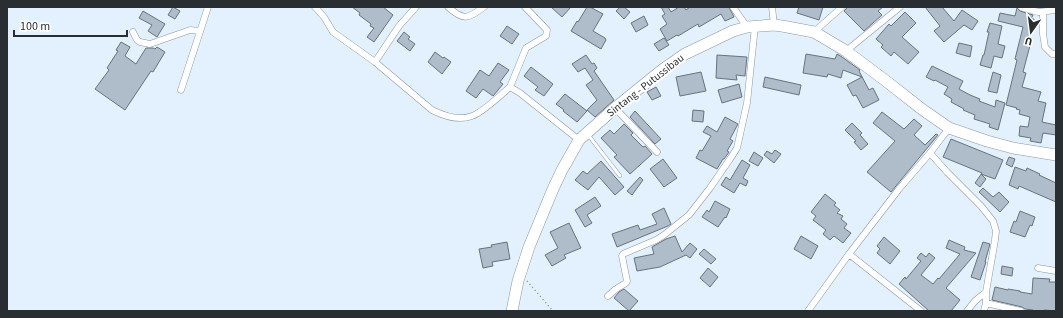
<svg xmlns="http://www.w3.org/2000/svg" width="1063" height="318" viewBox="0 0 1063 318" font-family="'Source Sans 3',sans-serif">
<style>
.building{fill:#afbcc9;stroke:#67737f}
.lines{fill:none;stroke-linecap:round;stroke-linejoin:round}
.lane-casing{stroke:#8b98a4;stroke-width:4}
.street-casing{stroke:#8b98a4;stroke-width:7}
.highway-casing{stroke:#8b98a4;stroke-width:12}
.path{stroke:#8b949e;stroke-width:1.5;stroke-dasharray:1 3;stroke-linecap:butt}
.lane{stroke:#fff;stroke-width:3}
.street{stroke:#fff;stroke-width:6}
.highway{stroke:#fff;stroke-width:11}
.labels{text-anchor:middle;stroke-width:4;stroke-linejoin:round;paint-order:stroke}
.street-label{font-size:11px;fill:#292e33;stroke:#fff}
</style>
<rect width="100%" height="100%" fill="#e3f1fe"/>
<path class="building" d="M173,7L180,11L175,19L168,15Z
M352,7H383L393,15L374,42L367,37L374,28L370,26L371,24L359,15L360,13Z
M551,7H571L562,17Z
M587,7H590L603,14L593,31L605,38L606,40L601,49L571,31L577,21L578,22Z
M620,7H624L630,12L624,19L616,11Z
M661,7H668L671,12L679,7H684L686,10L690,7H729L734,17L725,21L721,14L699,27L698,24L678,36L677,35L667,41L660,29L667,24L662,16L665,14Z
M799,7H823L819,20L797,13Z
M848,7H883L878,11L882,15L864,31L844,11Z
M925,7H942L954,21L962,10L978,21L972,30L964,25L944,42L934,31L940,26Z
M1017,8L1020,11L1033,15L1031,19H1034L1030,37L1032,38L1023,72L1026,73L1022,87L1041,92L1038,101L1046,103L1042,122L1056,125V135L1043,133L1041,143L1030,141L1031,138L1019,136L1020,126L1028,127L1030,117L1019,114L1020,110L1016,109L1017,108L1006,105L1017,60L1015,59L1023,27L998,21L1000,13L1015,16Z
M143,11L165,24L157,37L148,31L152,25L139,18Z
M905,12L916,23L902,37L919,52L908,64L894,52L891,56L881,47L883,45L876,39L889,24L891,26Z
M644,16L648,25L636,32L631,23Z
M990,23L1002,26L998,44L1005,46L1002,58L994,56L991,68L980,65L983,55H984L989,32H987Z
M507,26L519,34L512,44L500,36Z
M404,32L410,37L408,39L415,44L410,51L397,41Z
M664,38L669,45L659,51L654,44Z
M121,42L130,47L125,56L136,64L146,48H153L155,49L157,47L165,52L153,72L151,71L125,110L95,89L109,70L107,68L118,51L116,50Z
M959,43L972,46L970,57L956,53Z
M435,52L443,58L444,57L451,62L442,74L428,62Z
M806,54L835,59L837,54L842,57L860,70L859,71L869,90L873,88L879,100L863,108L856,95L853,96L847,85L862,77L843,70L841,78L828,74L827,77L803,73Z
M586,55L592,64L594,63L597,68L594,71L614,100L595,117L587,110L597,100L586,85L593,80L585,68L578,72L572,64Z
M717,55L747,57L745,76L736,75L737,80L716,78Z
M498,63L509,70L500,82L503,84L494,95L493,96L483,89L476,98L466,91L480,70L489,76Z
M932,66L963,81L959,89L970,95L980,99L979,101L995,107L996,100L1005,103L998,130L989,127L990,124L974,119L975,115L963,110L964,109L951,102L952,99L944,94L948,87L935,80L934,81L926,77Z
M531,67L553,84L544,96L535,90L538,87L524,76Z
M701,72L706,91L680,96L676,77Z
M993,72L1001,75L997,93L988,91Z
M765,77L801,85L799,95L763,87Z
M739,84L742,97L722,103L718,90Z
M656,87L661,96L652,100L647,92Z
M565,94L587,111L577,122L563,111L564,110L556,104Z
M693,110L704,111L703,122L692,121Z
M635,111L661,139L655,144L630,117Z
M882,112L904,129L914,119L922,126L914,135L925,145L936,134L938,135L891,192L867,172L895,141L873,123Z
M725,117L738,124L730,139L733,141L727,151L729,152L724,159H723L717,169L696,158L700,150L702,151L711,136L703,132L707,126L717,132Z
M852,123L862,133L860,135L868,144L861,150L854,142L856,141L845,130Z
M624,124L633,133L631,135L643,147L645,146L652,154L630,174L614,157L617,155L601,138L610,130L614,134Z
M951,139L1003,160L995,179L981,174L986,179L980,187L975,183L982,173L943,157Z
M775,150L781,154L774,163L764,155L767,151L772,154Z
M754,152L763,158L758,166L749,161Z
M1009,157L1015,159L1012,167L1006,164Z
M663,159L677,178L664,187L650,169Z
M742,160L750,165L743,178L748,181L746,186L740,183L734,193L721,185L726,177L730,180Z
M601,161L624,187L615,195L599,177L588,190L575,180L583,171L587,174Z
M1015,167L1026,171L1027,168L1040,174L1039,175L1056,183V202L1019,186L1018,189L1009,185Z
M640,177L643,180L632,195L627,191Z
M983,188L993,197L999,192L1009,202L1000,212L979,192Z
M825,194L836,203L834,205L840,210L837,213L843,216L841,219L847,224L844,228L851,233L843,243L834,236L830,240L823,234L826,230L813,220L816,216L811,212Z
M595,197L601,206L587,215L592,223L585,227L575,210Z
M715,201L730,209L726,218L725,217L718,227L702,217L707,210L709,212Z
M664,208L671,224L668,226L617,247L612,234L638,225L640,230L657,224L652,214Z
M1020,211L1035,217L1032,226L1030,225L1025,237L1010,232L1014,221L1016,222Z
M569,223L581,248L564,255L566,258L552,266L545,255L558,248L550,232Z
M675,236L682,252L690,243L697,249L690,258L686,255L660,267L637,271L634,258L654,254L652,247L666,239Z
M801,236L818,246L811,259L794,249Z
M884,237L900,251L890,264L877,253L880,249L877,246Z
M949,240L965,247L964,250L976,253L946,288L960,300L951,311H929L899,284L905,277L906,279L921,261L917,258L921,253L926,257L929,253L935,258L921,275L933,284L938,278L939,279L960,254L946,248Z
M507,242L510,259L492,262L493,266L483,268L479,249L492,247L491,245Z
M983,242L990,244L985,262H986L980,280L971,277Z
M704,249L716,259L711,264L699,254Z
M1002,266L1013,268L1012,276L1001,274Z
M708,268L718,277L710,287L700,278Z
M1033,278L1050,279L1049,282H1056V311L1044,310V311H1033V310L1025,309L1022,307L992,300L995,287L1008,290V289L1020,291V292L1032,294Z
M624,289L638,301L629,311L614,298L619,292Z"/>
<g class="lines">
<g class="lane-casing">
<path id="lane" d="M589,136L620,176"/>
</g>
<g class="street-casing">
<path id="street" d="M315,7L324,17L333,32L375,62L432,110C444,116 459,121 472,116C482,113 502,94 510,87L520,93L579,140
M448,7C464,21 467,19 484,7
M733,7L747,27
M772,7L774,25
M1021,7L1038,12L1056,10
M1043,12V34L1045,47L1052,54H1056
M133,32L137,40L140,42L150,44L190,30L200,31
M814,32L842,7
M846,51L900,7
M375,62L399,26L416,7
M510,87L526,48L546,36L547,30L525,7
M181,90L208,7
M615,108L657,152
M930,153L947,172L981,206L993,221L996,231L995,240L986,292V303L984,311
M849,254L921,311
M1038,268L1056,271
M608,296L616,289L626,283L627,281L622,256L623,254L656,240L664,235L689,215L710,188L730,159L737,148L747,103L755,26
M986,303L1021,311
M808,311L849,254L899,189L930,153L949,128
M967,311L975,301L986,292"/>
</g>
<g class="highway-casing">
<path id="highway" d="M512,311L518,281L529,247L553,189L562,170L579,140L615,108L662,70L685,54L733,31L747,27L774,25L782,26L814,32L846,51L886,81L923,110L949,128L987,141L1013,148L1056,155"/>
</g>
<path class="path" d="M527,281L553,311"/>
<use href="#lane" class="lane"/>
<use href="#street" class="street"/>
<use href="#highway" class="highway"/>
</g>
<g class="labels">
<g class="street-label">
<text transform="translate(645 85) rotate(-38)" y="4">Sintang - Putussibau</text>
</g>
</g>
<rect width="1063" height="318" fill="none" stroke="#292e33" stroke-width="16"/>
<g transform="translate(1031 32) rotate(194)" stroke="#ffffff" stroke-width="3" paint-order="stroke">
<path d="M0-3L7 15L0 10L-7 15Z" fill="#292e33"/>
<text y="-6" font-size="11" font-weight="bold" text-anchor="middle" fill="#292e33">U</text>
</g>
<path d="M14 30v6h113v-6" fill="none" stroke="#292e33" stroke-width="2"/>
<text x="20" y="30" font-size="12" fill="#292e33" stroke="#ffffff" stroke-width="3" paint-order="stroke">100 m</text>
</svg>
